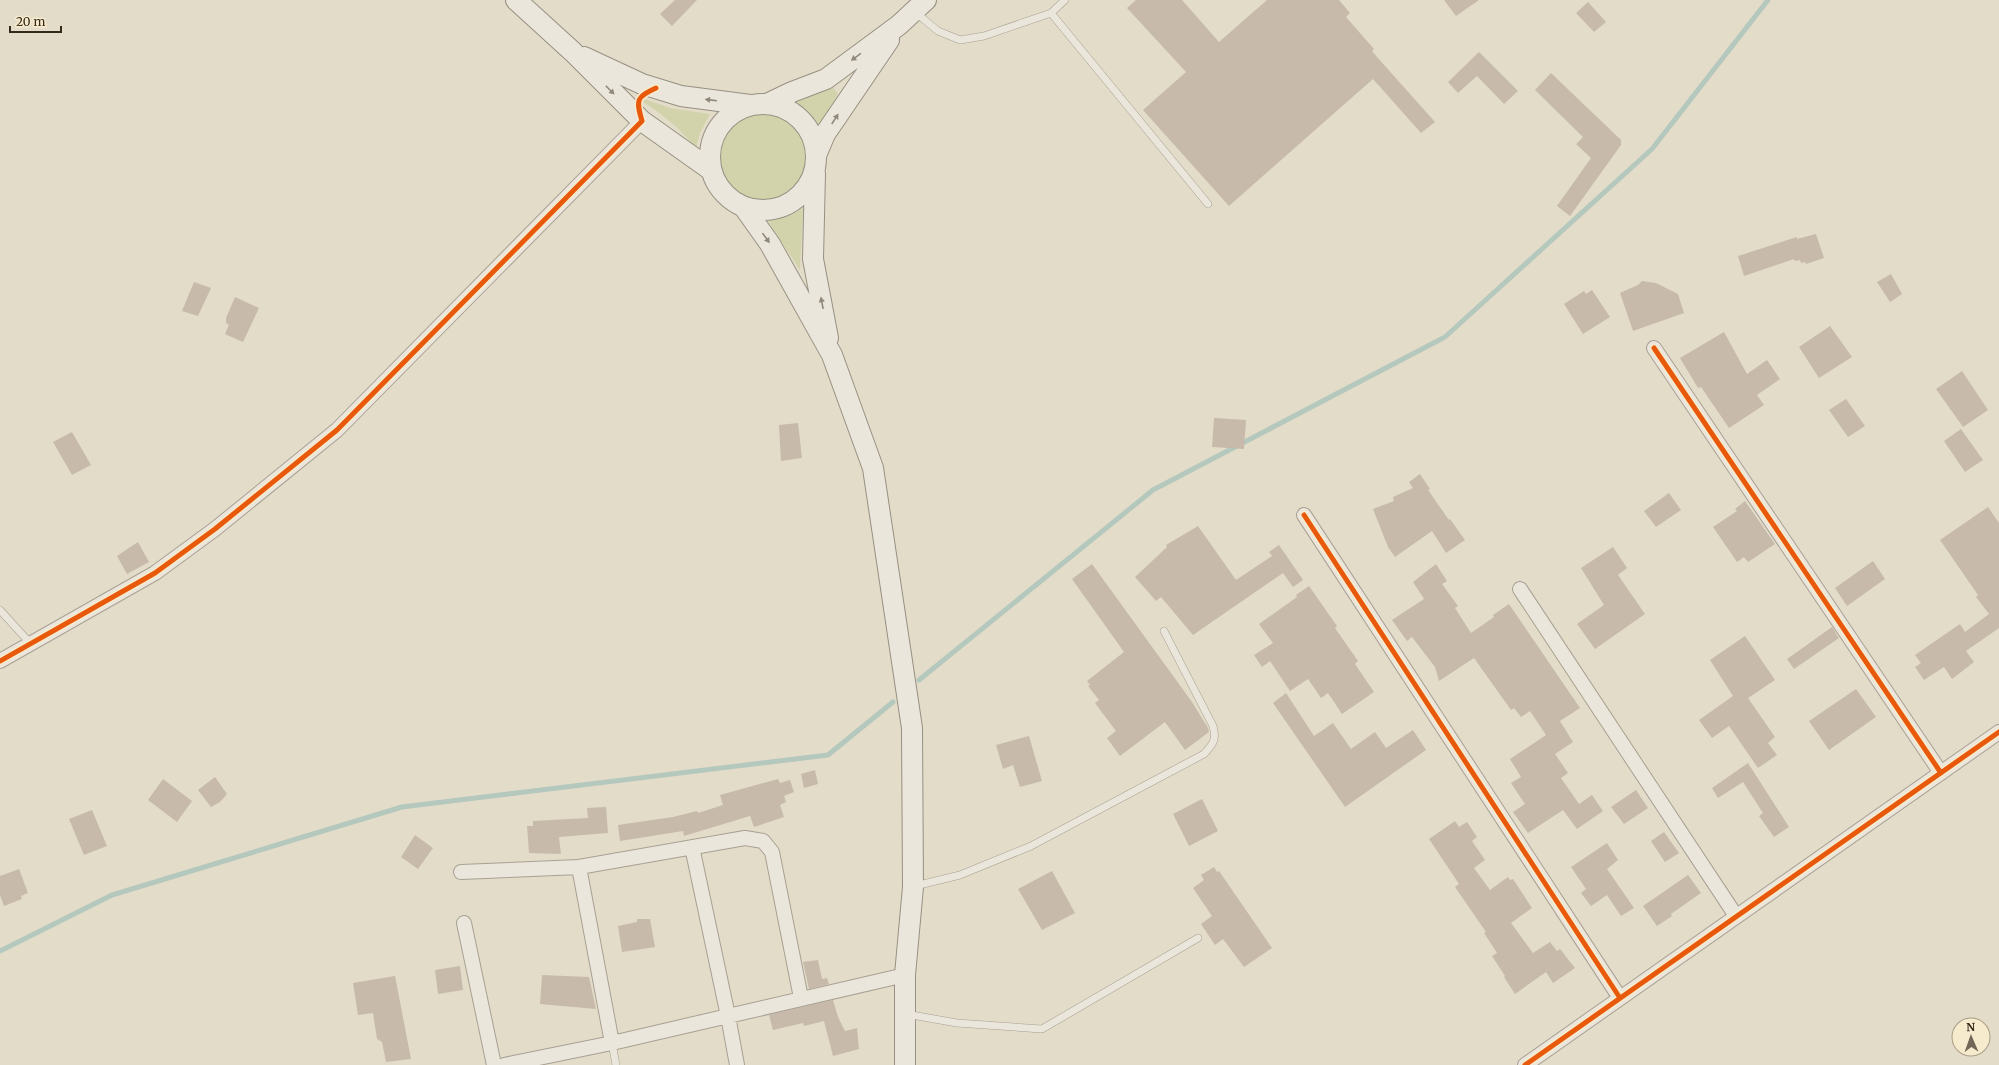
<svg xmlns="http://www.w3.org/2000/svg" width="1999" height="1065" viewBox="0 0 1999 1065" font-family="Merriweather,serif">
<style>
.green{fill:#d2d3ab}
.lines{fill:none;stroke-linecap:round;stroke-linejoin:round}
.stream{stroke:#b5c8bd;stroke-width:5}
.building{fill:#c7baaa}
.lane-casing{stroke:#a8a093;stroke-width:8}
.street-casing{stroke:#a8a093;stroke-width:16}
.secondary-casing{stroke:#979083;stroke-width:22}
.lane{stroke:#ebe6db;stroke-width:7}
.street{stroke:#ebe6db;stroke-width:14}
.secondary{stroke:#ebe6db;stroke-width:20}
.cycleway-casing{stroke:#f6ebcd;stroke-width:8}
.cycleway{stroke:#e8590c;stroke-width:5}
.oneway{fill:#90887b}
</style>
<rect width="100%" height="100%" fill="#e3dcc9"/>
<path class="green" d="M833,88L838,93L821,126L809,113L796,101Z
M645,99L670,108L710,114L700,133L696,148C680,129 664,115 643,102Z
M718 156a44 44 0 1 1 88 0a44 44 0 1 1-88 0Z
M803,208L800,270L768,221L792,215Z"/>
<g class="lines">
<path class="stream" d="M919,680L1153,490L1445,337L1652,149L1768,0
M0,951L112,895L402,807L828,755L893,702"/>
</g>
<path class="building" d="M675,0H697L672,26L660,14Z
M1136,0H1182L1219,42L1267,0H1339L1350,13L1346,17L1374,49L1372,51L1377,57L1435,122L1421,133L1373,79L1229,206L1143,110L1186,72L1127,8Z
M1444,0H1479L1456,16Z
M1588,2L1606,22L1594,32L1576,13Z
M1479,52L1518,91L1504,104L1477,76L1458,93L1448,82Z
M1551,73L1621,140V145L1570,216L1557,206L1591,158L1576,144L1583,137L1535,90Z
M1816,234L1824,258L1806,264L1805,262L1801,263L1800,260L1795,261L1794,259L1744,276L1738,256L1797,237V239Z
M1891,274L1902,294L1890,302L1877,282Z
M1642,281L1656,283L1678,294L1684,313L1633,331L1620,293L1638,285Z
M194,282L211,288L198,316L182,311Z
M1592,290L1610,317L1583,334L1564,304L1584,291L1586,294Z
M235,297L259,308L243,342L225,334L229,325L226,323V318Z
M1830,326L1852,357L1819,378L1799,347Z
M1724,332L1747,374L1767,360L1780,379L1757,395L1764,405L1729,428L1701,387L1698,388L1680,358Z
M1962,371L1988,410L1963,427L1936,389Z
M1846,399L1865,426L1848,437L1829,410Z
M1214,418L1246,420L1244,449L1212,447Z
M798,423L802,458L781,461L779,425Z
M1961,429L1983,460L1965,472L1944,441Z
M72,432L91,465L72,475L53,442Z
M1420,474L1430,489L1428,490L1449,520L1450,519L1465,540L1446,553L1432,531L1395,557L1388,547L1373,509L1394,501L1393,497L1413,488L1409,482Z
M1669,493L1681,510L1656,527L1644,511Z
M1745,501L1775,544L1748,562L1744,557L1737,562L1713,527L1737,511L1735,509Z
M1988,507L1999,523V628L1966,651L1974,662L1952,679L1944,667L1924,680L1915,667L1921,663L1915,655L1960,624L1965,632L1989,614L1976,597L1978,595L1940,540Z
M1198,526L1236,580L1272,556L1269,552L1279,545L1303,580L1293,587L1283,573L1193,635L1161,597L1156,601L1135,577L1167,547L1166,545Z
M138,542L149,562L127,574L117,556Z
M1613,547L1627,568L1618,575L1645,614L1595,649L1577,624L1604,605L1581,568Z
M1873,561L1885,579L1847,606L1835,588Z
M1092,564L1192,702L1208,728L1209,732L1185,750L1165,722L1120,756L1107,738L1116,731L1095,703L1099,700L1088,686L1090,685L1087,681L1124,652L1072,579Z
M1436,564L1447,581L1442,584L1458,606L1455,608L1471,633L1494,617L1493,615L1509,604L1580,708L1560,721L1573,742L1555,754L1568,773L1561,778L1579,804L1592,795L1603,811L1577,829L1563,810L1528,833L1513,812L1525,804L1511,783L1521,777L1510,759L1546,735L1530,711L1521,717L1514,708L1511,710L1474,658L1439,681L1435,667L1412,637L1407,641L1392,620L1424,599L1413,582Z
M1309,586L1337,626L1335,628L1358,661L1355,664L1374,692L1342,714L1328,693L1321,698L1308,679L1290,691L1270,661L1262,667L1254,655L1273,643L1259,624L1297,597L1296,595Z
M1832,627L1839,638L1794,669L1787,659Z
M1745,636L1775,680L1748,698L1775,737L1768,743L1777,755L1758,768L1729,726L1712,738L1699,720L1733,696L1710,660Z
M1856,689L1876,717L1829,750L1809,721Z
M1286,693L1314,736L1333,723L1351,749L1375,732L1386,748L1413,730L1426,750L1345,807L1273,703Z
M1029,736L1042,781L1020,787L1013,765L1003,769L996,745Z
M1748,763L1789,827L1774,837L1759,816L1763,813L1743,782L1718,798L1712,788Z
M815,770L818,784L804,788L801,774Z
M215,777L227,794L220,802L211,807L198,790Z
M163,779L192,801L177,822L148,800Z
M778,779L780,783L790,780L794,792L784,796L786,802L780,805L784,817L754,827L750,816L684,836L683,831L620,841L618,825L673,817L697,811L698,813L723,805L720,795Z
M1636,790L1648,808L1624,824L1611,807Z
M1202,799L1218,831L1189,846L1173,814Z
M606,807L608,833L559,837L561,854L529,853L527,826H533V821L588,818L587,808Z
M92,810L107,846L84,855L69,819Z
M1455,821L1459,827L1467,822L1477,837L1472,841L1485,860L1474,868L1490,890L1508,877L1510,880L1513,879L1532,908L1511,923L1533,953L1550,942L1557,951L1560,949L1575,968L1553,983L1546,972L1515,994L1504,977L1505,976L1492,956L1497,953L1484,933L1486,932L1455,887L1459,884L1429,839Z
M1664,832L1679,853L1665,862L1651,841Z
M415,835L433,848L418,869L401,857Z
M1607,843L1618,860L1607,869L1634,908L1621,916L1607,895L1591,906L1581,893L1586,889L1571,867Z
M1214,867L1217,872L1219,871L1272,948L1244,967L1223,939L1215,945L1201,924L1212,916L1193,888L1204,880L1201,875Z
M19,869L28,893L21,896L22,899L4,906L0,895V876Z
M1052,871L1075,913L1042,930L1018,889Z
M1688,875L1701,893L1671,914L1672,916L1657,926L1643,906Z
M637,919H650L655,947L622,952L618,926L637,922Z
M818,960L822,979L827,978L829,984L809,989L803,962Z
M460,966L463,990L438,994L435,970Z
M542,975L589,977L596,1009L540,1004Z
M395,976L411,1059L386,1062L382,1042L377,1039L373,1013L358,1015L353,983Z
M833,1000L838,1017L845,1031L857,1028L859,1049L833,1056L824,1021L804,1026L803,1023L773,1030L769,1015Z"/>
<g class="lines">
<g class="lane-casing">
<path id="lane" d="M915,12L938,31L960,40L984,36L1051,13L1065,0
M1051,13L1208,204
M0,610L31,644
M915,886L960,875L1031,846L1204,754C1213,744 1217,740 1213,726L1164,631
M906,1014L957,1023L1042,1029L1198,938
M612,1043L616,1065"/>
</g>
<g class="street-casing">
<path id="street" d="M1654,348L1941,773
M1304,515L1620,998
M1520,589L1736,916
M0,661L155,573L215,529L337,430L642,121
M692,847L728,1016L737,1065
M579,867L612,1043
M461,872L579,867L745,838L763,841L772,852L801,998
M464,923L494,1065
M504,1065L612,1043L905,975
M1525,1065L1999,732"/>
</g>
<g class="secondary-casing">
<path id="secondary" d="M516,0L573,52L642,121L711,170
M584,57L642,84L681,96L750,105
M769,103L792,92L826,79L899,25L926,0
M710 157a53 53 0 1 1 106 0a53 53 0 1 1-106 0Z
M817,153L825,134L889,40
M815,173L813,259L828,338
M743,206L770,244L832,355L873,468L912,728L913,887L905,975V1065"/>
</g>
<use href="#lane" class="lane"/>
<use href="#street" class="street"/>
<use href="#secondary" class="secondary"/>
<g class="cycleway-casing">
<path id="cycleway" d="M1654,348L1941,773
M1304,515L1620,998
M0,661L155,573L215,529L337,430L642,121C636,100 636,97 656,88
M1525,1065L1999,732"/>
</g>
<use href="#cycleway" class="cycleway"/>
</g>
<defs><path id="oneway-solid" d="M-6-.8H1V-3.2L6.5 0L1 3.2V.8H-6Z"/></defs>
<g class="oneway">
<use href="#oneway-solid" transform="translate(856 57) rotate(144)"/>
<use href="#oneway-solid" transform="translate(610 90) rotate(45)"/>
<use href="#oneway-solid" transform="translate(711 100) rotate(-173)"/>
<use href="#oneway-solid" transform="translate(835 119) rotate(-57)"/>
<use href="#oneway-solid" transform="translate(766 238) rotate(54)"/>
<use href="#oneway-solid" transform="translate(822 303) rotate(-101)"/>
</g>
<g transform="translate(1971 1037) rotate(358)"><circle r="19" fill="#f6ebcd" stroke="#a99d86"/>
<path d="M0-3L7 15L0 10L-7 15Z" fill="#736858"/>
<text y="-6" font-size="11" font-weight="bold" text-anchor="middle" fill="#36291b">N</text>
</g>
<path d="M10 26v6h51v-6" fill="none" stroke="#36291b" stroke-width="2"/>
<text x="16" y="26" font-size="12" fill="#36291b" stroke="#f6ebcd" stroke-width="3" paint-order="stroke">20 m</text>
</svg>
